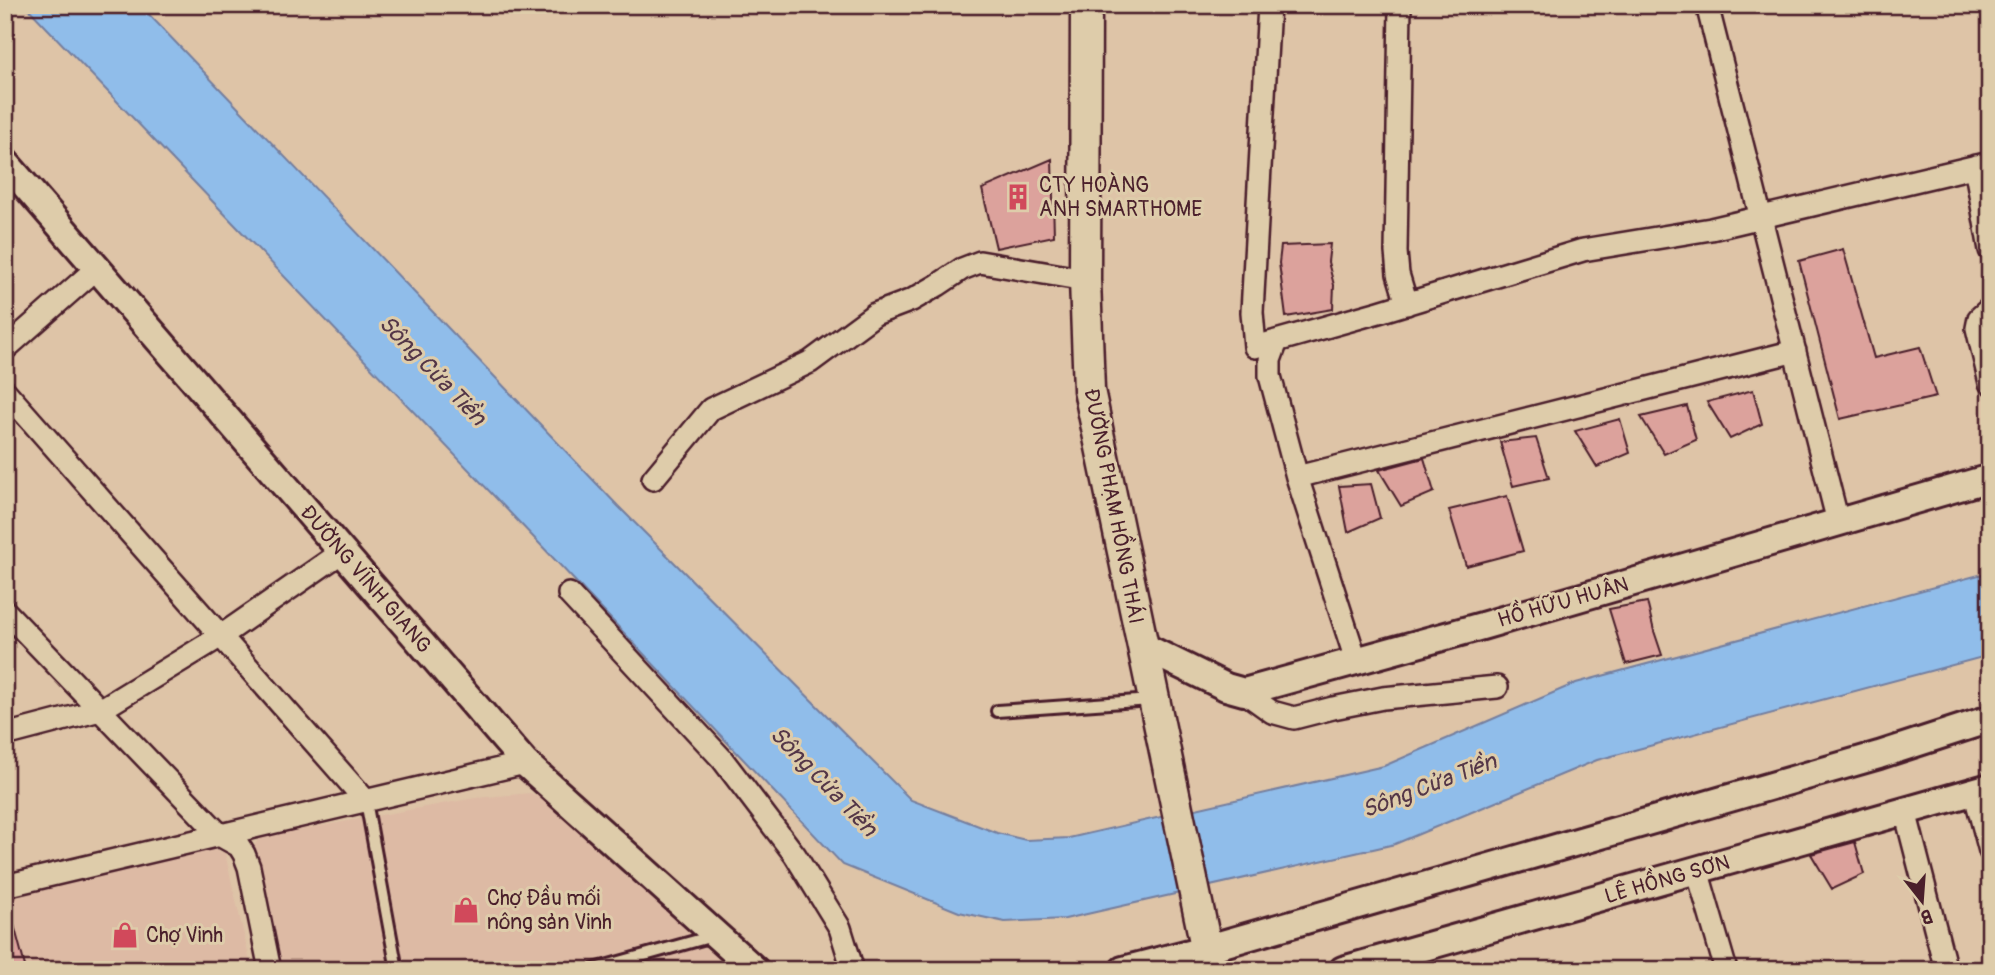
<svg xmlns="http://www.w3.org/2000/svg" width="1995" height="975" viewBox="0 0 1995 975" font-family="Pangolin,sans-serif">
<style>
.built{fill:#ddbaa4}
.water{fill:#90bdea;stroke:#747e9e;stroke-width:2}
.building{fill:#dca29c;stroke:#4a1f2b;stroke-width:2}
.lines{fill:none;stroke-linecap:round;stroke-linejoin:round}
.service-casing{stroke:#4a1f2b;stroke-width:16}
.minor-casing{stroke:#4a1f2b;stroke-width:26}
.tertiary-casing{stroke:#4a1f2b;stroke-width:32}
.secondary-casing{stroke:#4a1f2b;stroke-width:35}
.service{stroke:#deccaa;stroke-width:10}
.minor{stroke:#deccaa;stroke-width:21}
.tertiary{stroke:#deccaa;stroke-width:26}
.secondary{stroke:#deccaa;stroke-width:30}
.labels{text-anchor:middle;stroke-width:6;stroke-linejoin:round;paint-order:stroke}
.poi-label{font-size:21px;fill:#4a1f2b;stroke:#deccaa;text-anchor:start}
.street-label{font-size:21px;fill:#4a1f2b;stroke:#deccaa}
.water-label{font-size:23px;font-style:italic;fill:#543748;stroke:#deccaa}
</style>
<rect width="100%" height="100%" fill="#dec4a7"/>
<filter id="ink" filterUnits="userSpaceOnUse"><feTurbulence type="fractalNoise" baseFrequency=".0143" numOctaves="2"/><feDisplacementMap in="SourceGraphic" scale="14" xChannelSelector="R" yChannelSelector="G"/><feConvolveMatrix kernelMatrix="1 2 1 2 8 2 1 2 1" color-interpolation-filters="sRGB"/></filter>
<g filter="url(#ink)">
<path class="built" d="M531,793L541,798L735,970H278L251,850L260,837L475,798Z
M209,848L225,853L252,970H5V900Z"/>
<path class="water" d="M25,5H140L618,506L911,800L997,833L1026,840L1069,838L1384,766L1576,683L1990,572V655L1597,760L1395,844L1065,919L1005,922L959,912L843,865L558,563Z"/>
<path class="building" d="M1052,159L1054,236L996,248L982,189Z
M1330,244L1328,262L1334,285L1333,309L1286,317L1279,263L1281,246Z
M1843,249L1874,358L1920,347L1936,397L1840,419L1799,261Z
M1753,390L1762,424L1730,439L1707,402Z
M1687,406L1696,440L1664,454L1641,417Z
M1620,419L1630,453L1597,467L1575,431Z
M1536,438L1549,478L1513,486L1500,442Z
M1424,458L1434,492L1401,506L1379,470Z
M1371,484L1380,518L1348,532L1339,486Z
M1507,496L1523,551L1466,566L1449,510Z
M1647,602L1654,631L1662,655L1626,664L1609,609Z
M1855,842L1864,874L1832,889L1811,854Z
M5,910H10L26,970H5Z"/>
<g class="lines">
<g class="service-casing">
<path id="service" d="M997,711L1151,700
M366,801L397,970
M591,970L713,936"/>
</g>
<g class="minor-casing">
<path id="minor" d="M1269,5L1252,312L1255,347L1379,312L1583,250L1711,229L1990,163
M1400,5L1396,252L1398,274L1407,304
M1707,5L1838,522
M1975,166L1990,250
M1990,308L1979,318L1977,328L1990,383
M1277,341L1270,360V376L1297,477L1356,660
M5,349L97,268
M5,391L366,801
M1297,477L1795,351
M653,479L711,409L810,362L875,314L912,300L938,285L962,269L980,262L1085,280
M569,594L722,759L795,855L840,928L853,970
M5,611L221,836L239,846L244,854L249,867L270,970
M1244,692L1272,712L1294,718L1333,708L1383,698L1497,687
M5,735L100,710L221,636L342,552
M1974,791L1990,851
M1905,811L1946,970
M1697,870L1726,970
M5,886L525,763"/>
</g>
<g class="tertiary-casing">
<path id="tertiary" d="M5,162L525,763L755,970
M1142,646L1226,687L1244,692L1482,626L1990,478
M1123,970L1205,949L1879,755L1990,719
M1343,970L1990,787"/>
</g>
<g class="secondary-casing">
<path id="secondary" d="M1086,5L1085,280L1089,390L1211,970"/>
</g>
<use href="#service" class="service"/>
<use href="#minor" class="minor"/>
<use href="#tertiary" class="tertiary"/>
<use href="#secondary" class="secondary"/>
</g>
</g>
<defs>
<g id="building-bare" transform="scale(2.1)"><path d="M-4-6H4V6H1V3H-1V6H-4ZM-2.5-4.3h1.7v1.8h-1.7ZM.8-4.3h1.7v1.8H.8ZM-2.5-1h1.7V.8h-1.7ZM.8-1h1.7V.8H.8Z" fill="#d1495b" stroke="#deccaa" stroke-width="2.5" paint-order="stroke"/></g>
<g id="shop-bare" transform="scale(2.1)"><path d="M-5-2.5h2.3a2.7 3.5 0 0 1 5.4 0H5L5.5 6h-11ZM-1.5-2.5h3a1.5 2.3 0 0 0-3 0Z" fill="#d1495b" stroke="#deccaa" stroke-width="2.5" paint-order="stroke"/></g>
</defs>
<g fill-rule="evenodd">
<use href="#building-bare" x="1018" y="197"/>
<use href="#shop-bare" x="466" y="910"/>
<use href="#shop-bare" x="125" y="935"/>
</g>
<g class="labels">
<g class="poi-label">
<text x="1039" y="192">CTY HOÀNG<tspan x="1039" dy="24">ANH SMARTHOME</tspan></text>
<text x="487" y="905">Chợ Đầu mối<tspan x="487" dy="24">nông sản Vinh</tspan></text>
<text x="146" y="942">Chợ Vinh</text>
</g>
<g class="street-label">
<text transform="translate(1114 506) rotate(79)" y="7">ĐƯỜNG PHẠM HỒNG THÁI</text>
<text transform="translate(366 579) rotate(49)" y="7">ĐƯỜNG VĨNH GIANG</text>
<text transform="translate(1563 602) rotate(-16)" y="7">HỒ HỮU HUÂN</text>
<text transform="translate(1667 879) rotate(-16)" y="7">LÊ HỒNG SƠN</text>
</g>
<g class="water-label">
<text transform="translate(433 370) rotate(46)" y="8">Sông Cửa Tiền</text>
<text transform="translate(824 781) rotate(46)" y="8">Sông Cửa Tiền</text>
<text transform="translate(1429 785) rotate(-21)" y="8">Sông Cửa Tiền</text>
</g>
</g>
<rect width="1995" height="975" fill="none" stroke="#deccaa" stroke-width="28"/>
<rect x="14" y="14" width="1967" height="947" fill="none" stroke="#4a1f2b" stroke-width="2.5" filter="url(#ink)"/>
<g transform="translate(1922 901) rotate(163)" stroke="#deccaa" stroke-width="5" paint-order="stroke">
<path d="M0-5L12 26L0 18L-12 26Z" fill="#4a1f2b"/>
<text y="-10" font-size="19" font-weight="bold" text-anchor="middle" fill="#4a1f2b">B</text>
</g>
</svg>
